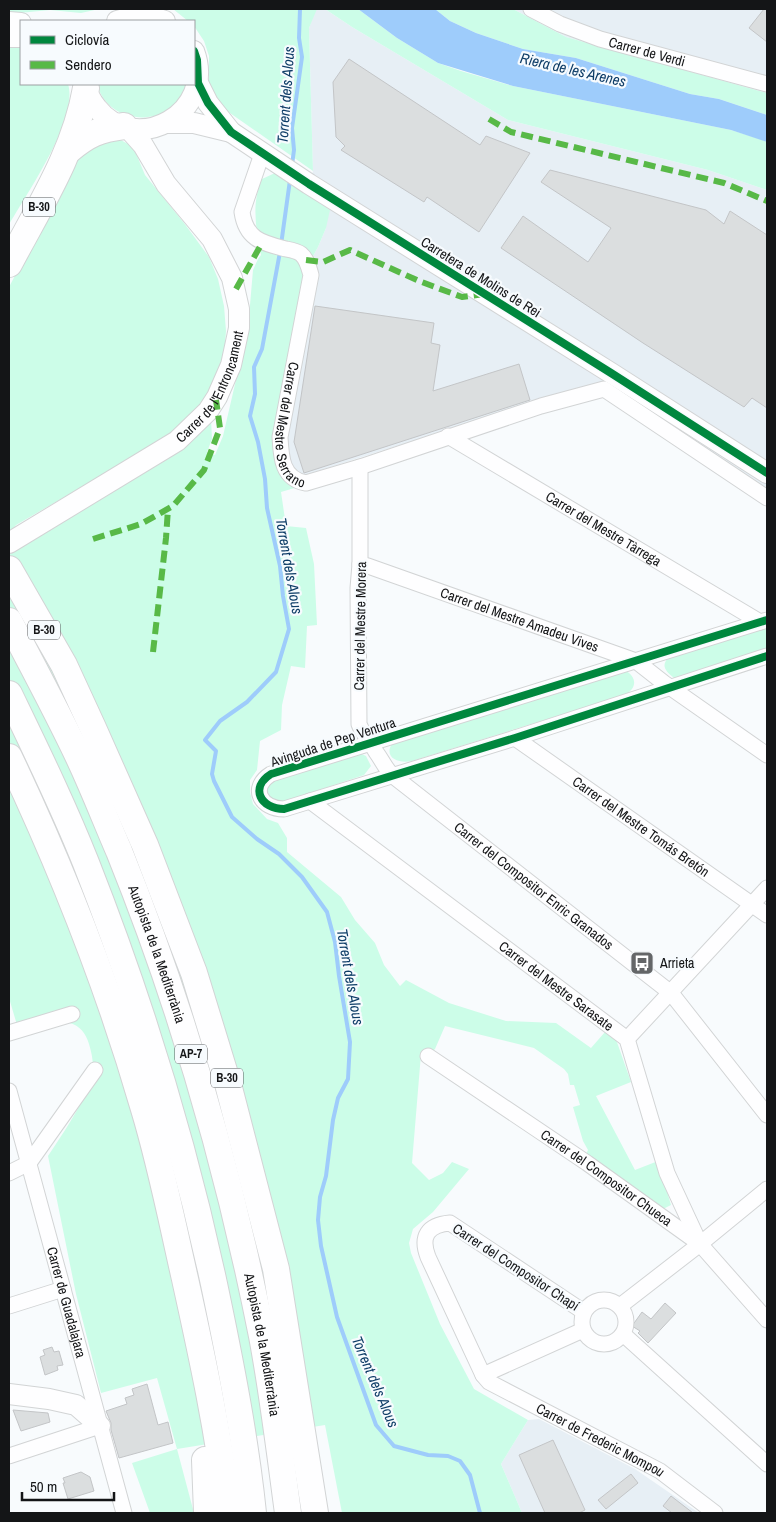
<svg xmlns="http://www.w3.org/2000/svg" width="776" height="1522" viewBox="0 0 776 1522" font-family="'Archivo Narrow',sans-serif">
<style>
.built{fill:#e7eff5}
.green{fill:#ccfde8}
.water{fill:#9eccfb}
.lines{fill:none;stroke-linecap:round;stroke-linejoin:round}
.stream{stroke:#9eccfb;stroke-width:4}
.building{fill:#dbdedf;stroke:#c3c5c7}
.street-casing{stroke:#d2d4d5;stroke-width:17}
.secondary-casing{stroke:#d2d4d5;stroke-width:22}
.highway-casing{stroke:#d2d4d5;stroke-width:28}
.street{stroke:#fefeff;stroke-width:15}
.secondary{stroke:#fefeff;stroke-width:20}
.highway{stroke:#fefeff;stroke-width:26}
.quiet{stroke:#58b947;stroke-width:6;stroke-dasharray:12 6;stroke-linecap:butt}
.cycleway-casing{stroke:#f7fbfe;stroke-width:11}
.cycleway{stroke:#00873e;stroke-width:8}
.labels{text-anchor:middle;stroke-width:4.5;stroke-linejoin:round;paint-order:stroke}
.shield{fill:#f7fbfe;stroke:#585a5c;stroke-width:1}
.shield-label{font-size:12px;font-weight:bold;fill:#141517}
.street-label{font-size:14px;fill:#141517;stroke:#f7fbfe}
.poi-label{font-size:14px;fill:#141517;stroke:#f7fbfe;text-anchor:start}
.water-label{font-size:15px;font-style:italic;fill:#0e3d67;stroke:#f7fbfe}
</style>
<rect width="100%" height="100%" fill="#f8fbfd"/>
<path class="built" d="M316,9H325L352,27L508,120L708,170L767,190V488L643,410L602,386L536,402L289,480L278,459L305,271L318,247L326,228L307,193L313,171L309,28Z
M513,9H767V93L566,37Z
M539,1419L635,1469L699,1513H522L501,1464L528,1420Z"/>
<path class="green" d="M9,9H99L81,13L50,10L9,14Z
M173,9H317L309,28L313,171L227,111L213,97L209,87V56L204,41L194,26V21H188Z
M325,9H358L397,38L438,63L461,71L513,86L731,130L763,140L767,142V190L708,170L508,120L352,27Z
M435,9H513L566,37L767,93V115L719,99L690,94L576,58L523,49L476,33L450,21Z
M9,48H21V84H68C79,119 27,193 9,225Z
M97,84H187C176,129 108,128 97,84Z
M119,139L128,144L135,151L145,175L184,223L209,257L218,279L224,306L226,331L224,358L208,396L179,428L161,441L16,525L10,533L19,547L171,457L187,445L211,419L212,439L207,452L215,455L223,436L248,328L253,270L258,259L261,255C256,230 251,203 262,179L275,173L296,185L330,210L326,228L318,247L305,271L277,431L298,487L281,492L286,526L306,528L314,564L317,625L307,626L305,668L291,666L282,705L281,730L260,741L257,770L250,780V792L253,804L267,819L278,823L287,838V852L341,897L355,920L375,943L384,965L400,986L406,980L449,1003L506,1021L556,1023L591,1048L605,1032L616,1040L618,1045L631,1082L596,1096L635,1170L658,1161L671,1205L661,1210L586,1154L588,1150L583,1141L573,1107L580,1105L574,1085H570L568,1074L564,1069L534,1048L445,1026L435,1049L428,1056L421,1054L412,1163L429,1180L443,1173L452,1162L469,1169L433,1212L413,1229L409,1243L411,1253L440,1324L474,1389L528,1420L501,1464L522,1513H342L325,1425L177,1449L194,1513H150L132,1463L177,1449L157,1378L101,1393L76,1294L48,1156C62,1135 87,1099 92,1074C94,1064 92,1054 89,1044C86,1034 80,1025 69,1023C53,1021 35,1031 20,1035L9,998V287L75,162L84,148Z
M767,625V651L680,677L674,678C665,671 660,665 670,656Z
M626,671C638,678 636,689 625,695L412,761C399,764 382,758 393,742Z
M357,752L366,756L371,766L364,775L280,803L267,796L266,789L272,781Z"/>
<path class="water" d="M358,9H435L450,21L476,33L523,49L576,58L690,94L719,99L767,115V142L731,130L513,86L438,63L397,38Z"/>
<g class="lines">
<path class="stream" d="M292,165L294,150L292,128L302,57L299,38L300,9
M281,245L290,180
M280,252L262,349L254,367L255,394L250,416L258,442L265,479L267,508L280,566L283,596L289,629L276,672L247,702L220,721L205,740L216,751L212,774L214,781L232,817L257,839L279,854L302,877L327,912L335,942L339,976L350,1042L348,1079L338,1098L333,1120L326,1176L320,1197L318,1220L321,1246L337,1317L376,1425L394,1446L428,1455L448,1456L460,1461L470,1475L480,1513"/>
</g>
<path class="building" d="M764,9H767V42L749,28Z
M349,59L480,145L486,136L530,153L479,232L427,197L424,202L341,150L345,146L336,137L333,82Z
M550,170L706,210L724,224L730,211L767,235V408L752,398L744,407L643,343L501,248L523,216L588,262L611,228L541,182Z
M315,306L434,323L431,343L440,345L433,391L519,364L530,400L304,473L294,442Z
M665,1303L676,1313L648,1343L638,1333L640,1331L632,1326L642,1312L651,1319Z
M52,1347L54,1352L59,1351L63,1365L57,1366L58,1370L45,1375L40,1357L45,1355L43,1350Z
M147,1384L158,1425L168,1422L173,1443L119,1458L111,1430V1423L106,1411L127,1404L125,1398L134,1395L132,1389Z
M13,1410L48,1413L50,1422L21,1431Z
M553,1440L585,1510L579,1513H545L519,1455Z
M81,1472L90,1477L94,1491L68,1499L63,1483H65L63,1478Z
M631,1474L638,1483L606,1509L598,1500Z
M671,1496L693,1513H672L663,1506Z"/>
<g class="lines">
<g class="street-casing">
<g id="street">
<path id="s1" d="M531,9L560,24L600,39L767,84"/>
<path id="s2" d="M262,154L242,212C246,240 263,243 286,249C291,250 297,251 301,254C307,259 309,268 311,275L280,437C281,457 282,479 306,483L360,467L541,406L604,389L767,498"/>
<path id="s3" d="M448,436L760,622"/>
<path id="s4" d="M360,467V564L358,588L359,724C363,735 371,742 376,752C382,760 385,768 392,775L671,993L767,1115"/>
<path id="s5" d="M360,564L368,566L636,661L664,683L767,755"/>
<path d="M767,620L271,774C249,788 261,809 284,809L515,738L767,656"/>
<path id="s6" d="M515,738L767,915"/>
<path id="s7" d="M310,801L627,1039L667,1173L700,1244"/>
<path d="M9,1033L72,1014"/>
<path d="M627,1039L767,888"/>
<path id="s8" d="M428,1056L587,1163L700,1244L767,1320"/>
<path id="s9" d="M9,1091L124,1513"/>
<path d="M9,1173L29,1163L95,1070"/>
<circle cx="604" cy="1322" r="22"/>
<path d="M9,1306L63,1289"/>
<path d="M620,1306L700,1244L767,1189"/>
<path id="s10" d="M584,1312L450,1223C428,1225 420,1236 428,1257L483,1375L489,1382L660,1471L715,1513"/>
<path d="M623,1334L767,1464"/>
<path d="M483,1375L583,1330"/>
<path d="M9,1456L100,1426"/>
</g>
</g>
<g class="secondary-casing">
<g id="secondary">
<path d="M117,21C133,16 148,15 165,21"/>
<path d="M9,22L21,23"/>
<path d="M9,37H21"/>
<path d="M198,83L208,103L231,132L309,184L611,373L767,473"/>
<path d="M85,84C87,93 91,101 97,108C136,158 217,112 194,51"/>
<path d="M167,123H194L231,132"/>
<path id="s11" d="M9,543L177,441L208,411L217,397L231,365L239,328V309L232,278L212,239L166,184L143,145L127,127"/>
<path d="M9,1394L49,1399L76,1405L100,1426"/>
</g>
</g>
<g class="highway-casing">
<g id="highway">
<path d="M69,150C87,135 99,129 124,126"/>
<path d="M9,264C39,207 75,152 86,88"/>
<path d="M9,569L64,665L93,728L145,845L194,973L228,1084L276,1269L315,1513"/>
<path id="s12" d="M9,621C33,667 58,713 80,760C94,790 106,821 119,851C182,1007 229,1170 262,1336C273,1394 280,1454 288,1513"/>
<path d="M9,694C36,750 63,805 86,863C140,1000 183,1140 214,1284C230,1360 245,1436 253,1513"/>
<path d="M9,757C63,871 109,988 144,1109C161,1165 172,1222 185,1279C202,1356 219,1434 228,1513"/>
<path d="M205,1460L207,1513"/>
</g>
</g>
<use href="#street" class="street"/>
<use href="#secondary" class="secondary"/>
<use href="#highway" class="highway"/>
<path class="quiet" d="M489,119L511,132L724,183L767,201
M306,260L323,262L350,250L419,281L462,297L484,294
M236,289L262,243
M93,539L141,524L173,506L204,470L220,428L216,400
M153,652L166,538L168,509"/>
<g class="cycleway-casing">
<path id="cycleway" d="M194,51L197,60L198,83L208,103L231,132L309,184L611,373L767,473
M767,620L271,774C249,788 261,809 284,809L515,738L767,656"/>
</g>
<use href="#cycleway" class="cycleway"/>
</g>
<defs>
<g id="bus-square" transform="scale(1.25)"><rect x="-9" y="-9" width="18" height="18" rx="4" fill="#646668" stroke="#f7fbfe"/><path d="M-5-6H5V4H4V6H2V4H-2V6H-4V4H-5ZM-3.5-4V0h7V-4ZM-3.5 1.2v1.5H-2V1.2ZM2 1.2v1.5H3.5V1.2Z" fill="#fff"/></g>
</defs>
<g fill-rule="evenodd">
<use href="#bus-square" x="642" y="963"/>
</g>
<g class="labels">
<g class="shield">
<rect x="23" y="197.5" width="32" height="19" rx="4"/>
<rect x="28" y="620.5" width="32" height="19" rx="4"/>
<rect x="175" y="1044.5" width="32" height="19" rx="4"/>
<rect x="211" y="1068.5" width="32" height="19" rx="4"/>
</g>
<g class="shield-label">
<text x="39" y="211">B-30</text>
<text x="44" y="634">B-30</text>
<text x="191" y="1058">AP-7</text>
<text x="227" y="1082">B-30</text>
</g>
<g class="street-label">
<text dy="5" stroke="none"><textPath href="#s1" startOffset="124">Carrer de Verdi</textPath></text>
<text transform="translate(481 277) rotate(32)" y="5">Carretera de Molins de Rei</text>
<text dy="5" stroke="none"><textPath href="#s11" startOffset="262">Carrer de l'Entroncament</textPath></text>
<text dy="5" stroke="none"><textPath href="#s2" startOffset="319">Carrer del Mestre Serrano</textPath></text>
<text dy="5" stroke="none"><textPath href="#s3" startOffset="181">Carrer del Mestre Tàrrega</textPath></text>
<text dy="5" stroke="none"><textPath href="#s5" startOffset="169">Carrer del Mestre Amadeu Vives</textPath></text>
<text transform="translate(360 626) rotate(-89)" y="5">Carrer del Mestre Morera</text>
<text transform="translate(333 742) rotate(-18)" y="5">Avinguda de Pep Ventura</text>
<text dy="5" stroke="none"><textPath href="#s6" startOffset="154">Carrer del Mestre Tomás Bretón</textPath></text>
<text dy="5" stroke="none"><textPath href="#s4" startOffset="498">Carrer del Compositor Enric Granados</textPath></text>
<text dy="5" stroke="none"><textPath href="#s12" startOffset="365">Autopista de la Mediterrània</textPath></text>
<text dy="5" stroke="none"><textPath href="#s7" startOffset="308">Carrer del Mestre Sarasate</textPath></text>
<text dy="5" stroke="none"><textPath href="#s8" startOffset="216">Carrer del Compositor Chueca</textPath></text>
<text transform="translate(516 1267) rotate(33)" y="5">Carrer del Compositor Chapí</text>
<text dy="5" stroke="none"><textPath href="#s9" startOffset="219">Carrer de Guadalajara</textPath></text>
<text dy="5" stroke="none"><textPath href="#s12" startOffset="770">Autopista de la Mediterrània</textPath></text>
<text dy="5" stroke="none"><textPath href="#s10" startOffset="476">Carrer de Frederic Mompou</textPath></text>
</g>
<g class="poi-label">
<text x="660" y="968">Arrieta</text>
</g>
<g class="water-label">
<text transform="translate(573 70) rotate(13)" y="5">Riera de les Arenes</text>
<text transform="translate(286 95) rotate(-86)" y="5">Torrent dels Alous</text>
<text transform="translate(289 566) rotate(80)" y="5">Torrent dels Alous</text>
<text transform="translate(350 977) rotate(80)" y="5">Torrent dels Alous</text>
<text transform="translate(375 1382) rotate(67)" y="5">Torrent dels Alous</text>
</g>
</g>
<rect width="776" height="1522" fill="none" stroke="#141517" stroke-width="20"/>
<rect x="20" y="20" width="175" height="65" fill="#f7fbfe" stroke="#9c9fa2"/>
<rect x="30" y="36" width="25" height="8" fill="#00873e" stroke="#9c9fa2"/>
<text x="65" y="45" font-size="15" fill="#141517">Ciclovía</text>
<rect x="30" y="61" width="25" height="8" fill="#58b947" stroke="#9c9fa2"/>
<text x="65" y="70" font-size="15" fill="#141517">Sendero</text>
<path d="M22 1492v8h92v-8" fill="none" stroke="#141517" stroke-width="2.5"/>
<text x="30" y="1492" font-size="15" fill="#141517" stroke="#f7fbfe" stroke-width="4" paint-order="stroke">50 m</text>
</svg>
